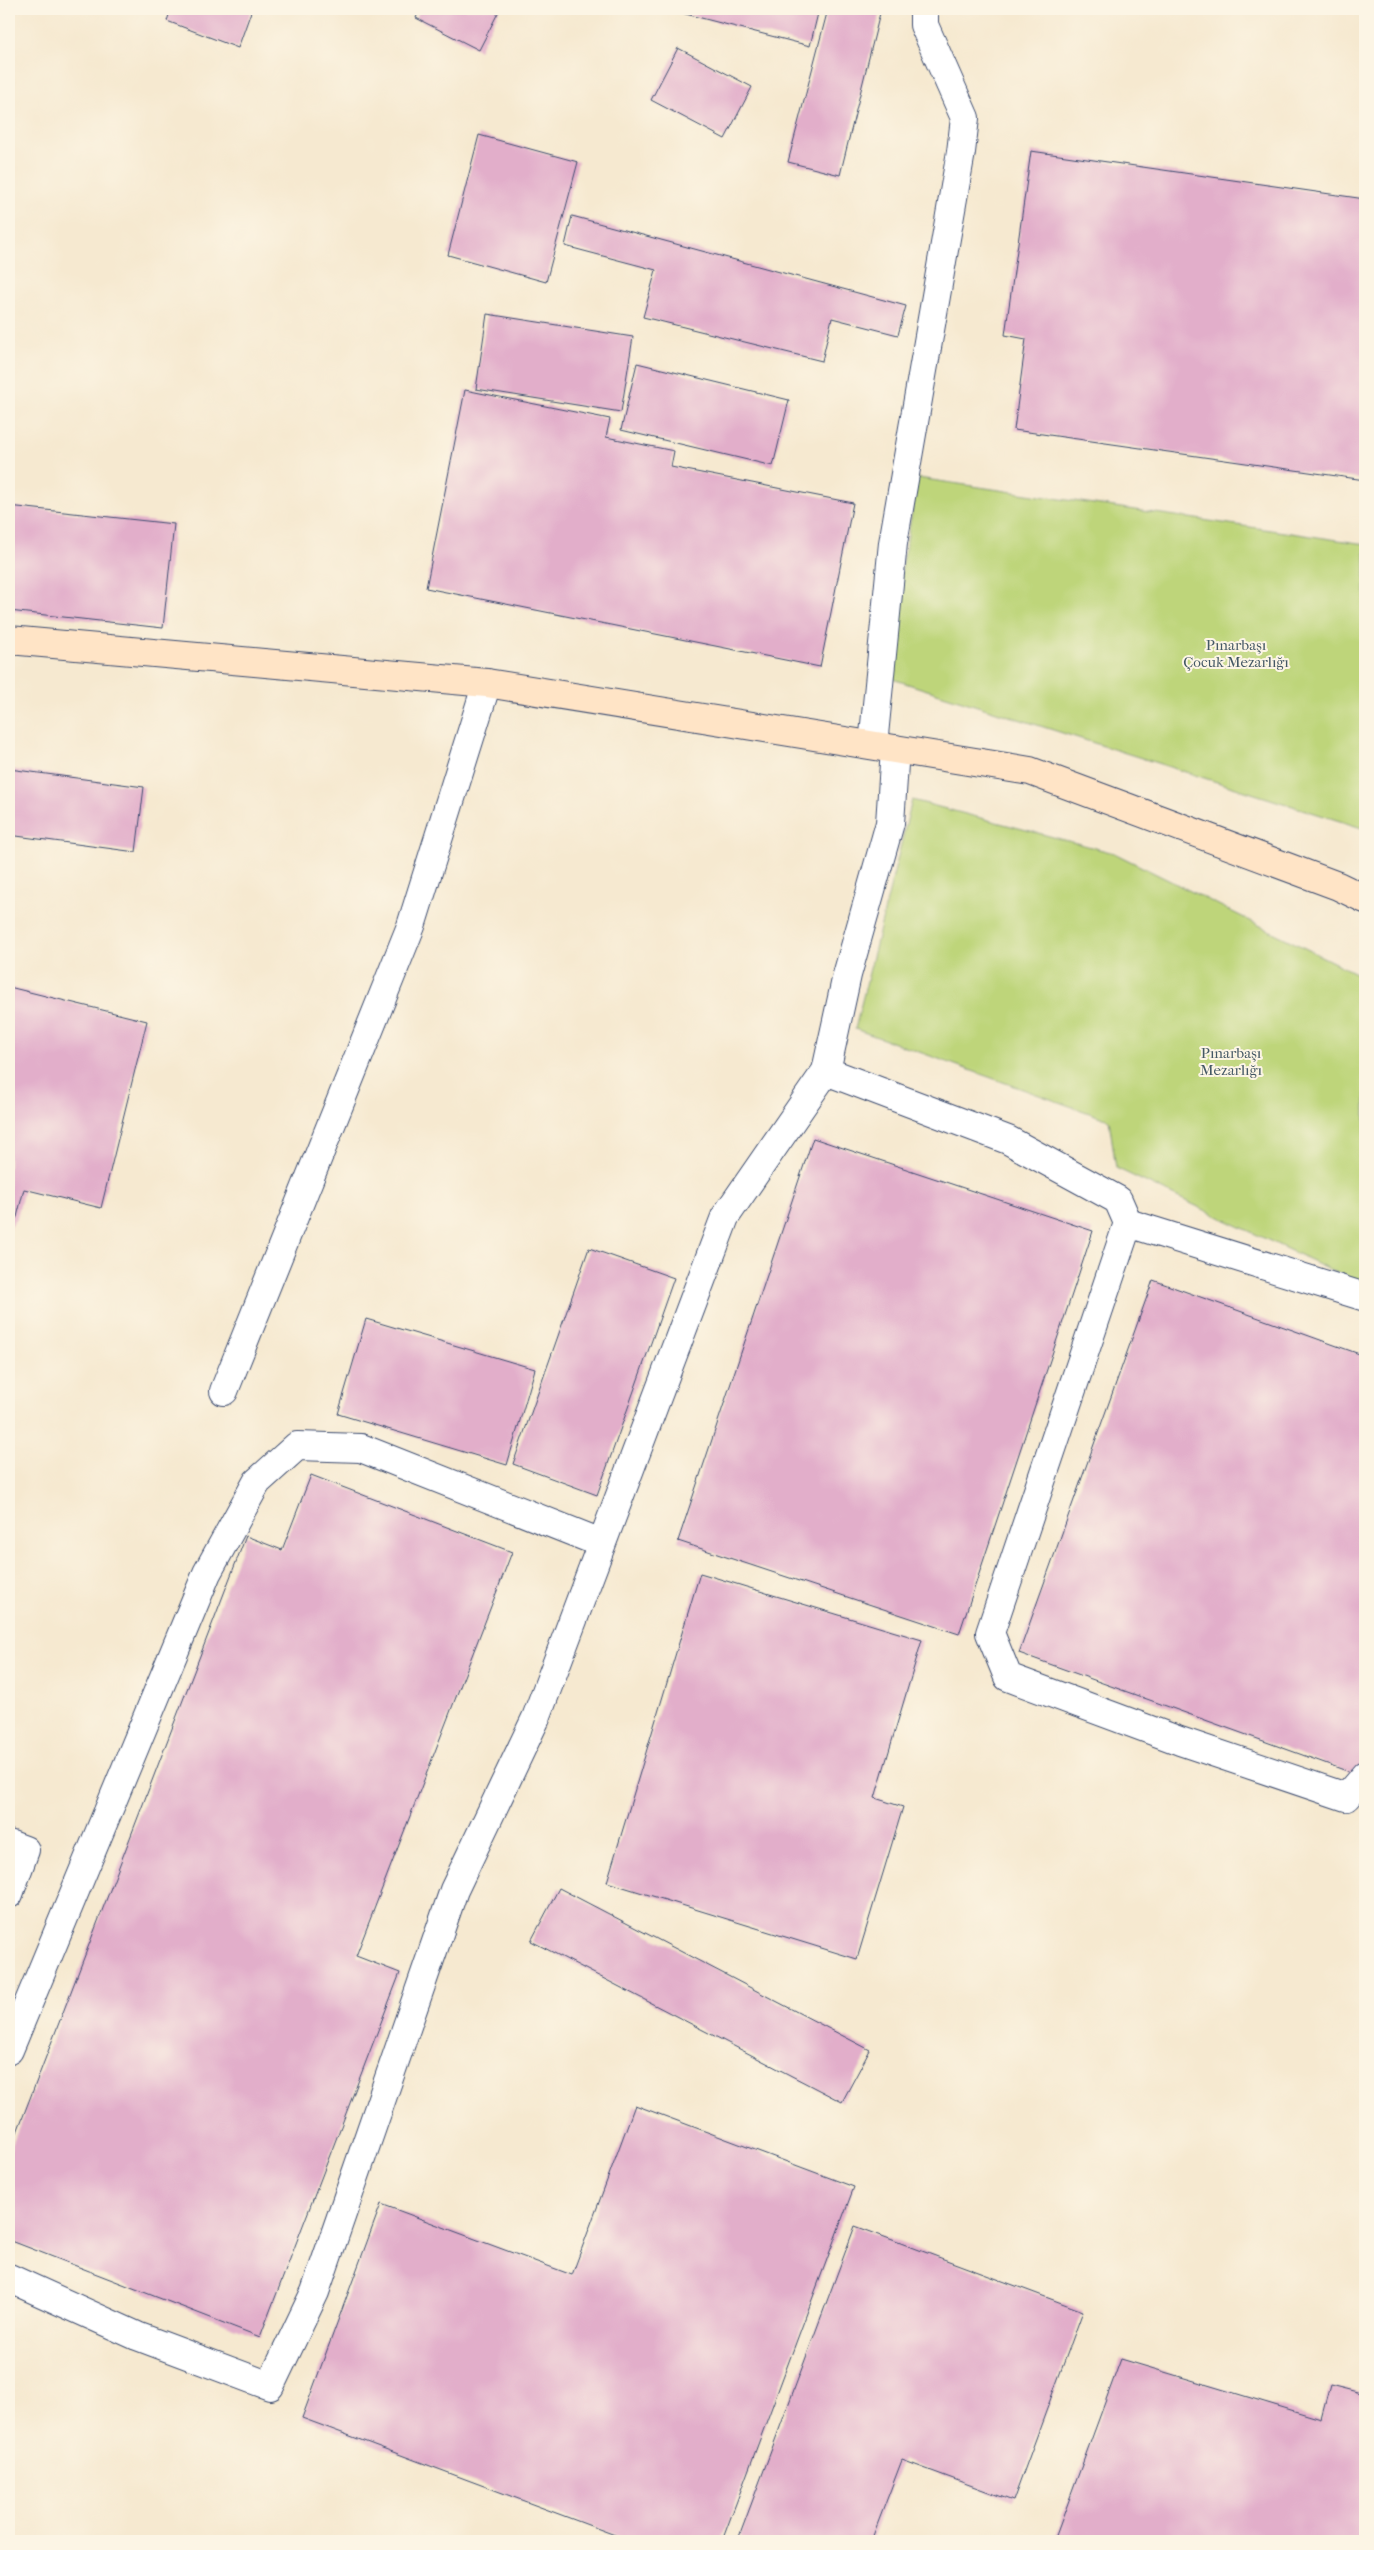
<svg xmlns="http://www.w3.org/2000/svg" width="1374" height="2550" viewBox="0 0 1374 2550" font-family="'IM FELL French Canon',serif">
<style>
.green{fill:#bed57a;stroke:#6c826c}
.building{fill:#e2aeca}
.lines{fill:none;stroke-linecap:round;stroke-linejoin:round}
.street-casing{stroke:#3c4b6f;stroke-width:30}
.secondary-casing{stroke:#3c4b6f;stroke-width:30}
.street{stroke:#fff;stroke-width:28}
.secondary{stroke:#ffe4c6;stroke-width:28}
.labels{text-anchor:middle;stroke-width:4;stroke-linejoin:round;paint-order:stroke}
.park-label{font-size:15px;fill:#445865;stroke:#fcf5e5}
</style>
<rect width="100%" height="100%" fill="#fcf5e5"/>
<filter id="ink" filterUnits="userSpaceOnUse"><feTurbulence type="fractalNoise" baseFrequency=".02" numOctaves="2"/><feDisplacementMap in="SourceGraphic" scale="10" xChannelSelector="R" yChannelSelector="G"/><feConvolveMatrix kernelMatrix="1 2 1 2 8 2 1 2 1" color-interpolation-filters="sRGB"/></filter>
<filter id="wash" filterUnits="userSpaceOnUse"><feTurbulence type="fractalNoise" baseFrequency=".0096" numOctaves="4" result="noise"/><feDisplacementMap in="SourceGraphic" scale="20" xChannelSelector="R" yChannelSelector="G"/><feGaussianBlur stdDeviation="1.12" result="paint"/><feColorMatrix in="noise" values="0 0 0 0 0 0 0 0 0 0 0 0 0 0 0 0 0 1.4 0 .05"/><feComposite in="paint" operator="in"/></filter>
<g filter="url(#wash)">
<rect width="100%" height="100%" fill="#f6e9d0"/>
<path class="green" d="M918,478L1365,544V829L883,676Z
M912,800L1114,853L1365,978V1286L1116,1168L1109,1120L855,1029Z"/>
<g id="blocks">
<path class="building" d="M171,9H252L238,48L167,21Z
M420,9H500L479,50L416,18Z
M675,9H819L810,46L674,11Z
M828,9H881L840,175L788,162Z
M678,48L752,87L725,139L651,100Z
M479,135L578,162L546,282L448,255Z
M1031,151L1365,199V480L1014,430L1026,339L1005,335Z
M572,216L906,306L898,335L832,318L822,361L643,317L656,270L565,246Z
M487,314L633,337L621,412L476,389Z
M637,363L789,400L773,466L621,430Z
M465,390L610,419L606,437L674,451L671,467L853,503L820,667L426,588Z
M9,506L174,524L163,628L9,611Z
M9,769L144,787L136,852L9,835Z
M9,987L147,1021L101,1208L24,1189L17,1217L9,1229Z
M813,1138L1093,1231L959,1634L678,1541Z
M589,1248L674,1278L597,1495L513,1464Z
M1153,1280L1365,1356V1756L1358,1775L1019,1653Z
M366,1319L535,1369L507,1465L338,1414Z
M311,1475L512,1552L356,1956L400,1973L260,2337L9,2240V2153L246,1536L282,1550Z
M700,1573L922,1640L875,1798L903,1807L857,1959L607,1882Z
M559,1888L870,2050L842,2102L531,1941Z
M635,2105L854,2187L722,2541H631L302,2418L381,2204L572,2275Z
M855,2226L1083,2311L1013,2501L902,2460L871,2541H752L739,2537Z
M1121,2359L1321,2419L1330,2385L1365,2394V2541H1054Z"/>
</g>
</g>
<g filter="url(#ink)">
<use href="#blocks" fill-opacity="0" stroke="#3c4b6f" stroke-width="1"/>
<g class="lines">
<g class="street-casing">
<path id="street" d="M873,745L893,543L961,152L965,118L924,25V9
M826,1071L1008,1140L1118,1200L1128,1223L990,1633L1008,1677L1180,1741L1346,1797L1365,1775
M1128,1223L1365,1297
M224,1391L411,926L487,683
M9,1844L25,1850L9,1894
M9,2050L207,1573L257,1482L297,1446L361,1448L601,1543
M9,2278L137,2336L270,2386L315,2292L454,1890L536,1718L725,1217L826,1071L847,975L890,823L895,749"/>
</g>
<g class="secondary-casing">
<path id="secondary" d="M9,640L487,683L1030,771L1338,886L1365,899"/>
</g>
<use href="#street" class="street"/>
<use href="#secondary" class="secondary"/>
</g>
</g>
<g class="labels">
<g class="park-label">
<text x="1236" y="650">Pınarbaşı<tspan x="1236" dy="17">Çocuk Mezarlığı</tspan></text>
<text x="1231" y="1058">Pınarbaşı<tspan x="1231" dy="17">Mezarlığı</tspan></text>
</g>
</g>
<rect width="1374" height="2550" fill="none" stroke="#fcf5e5" stroke-width="30"/>
</svg>
